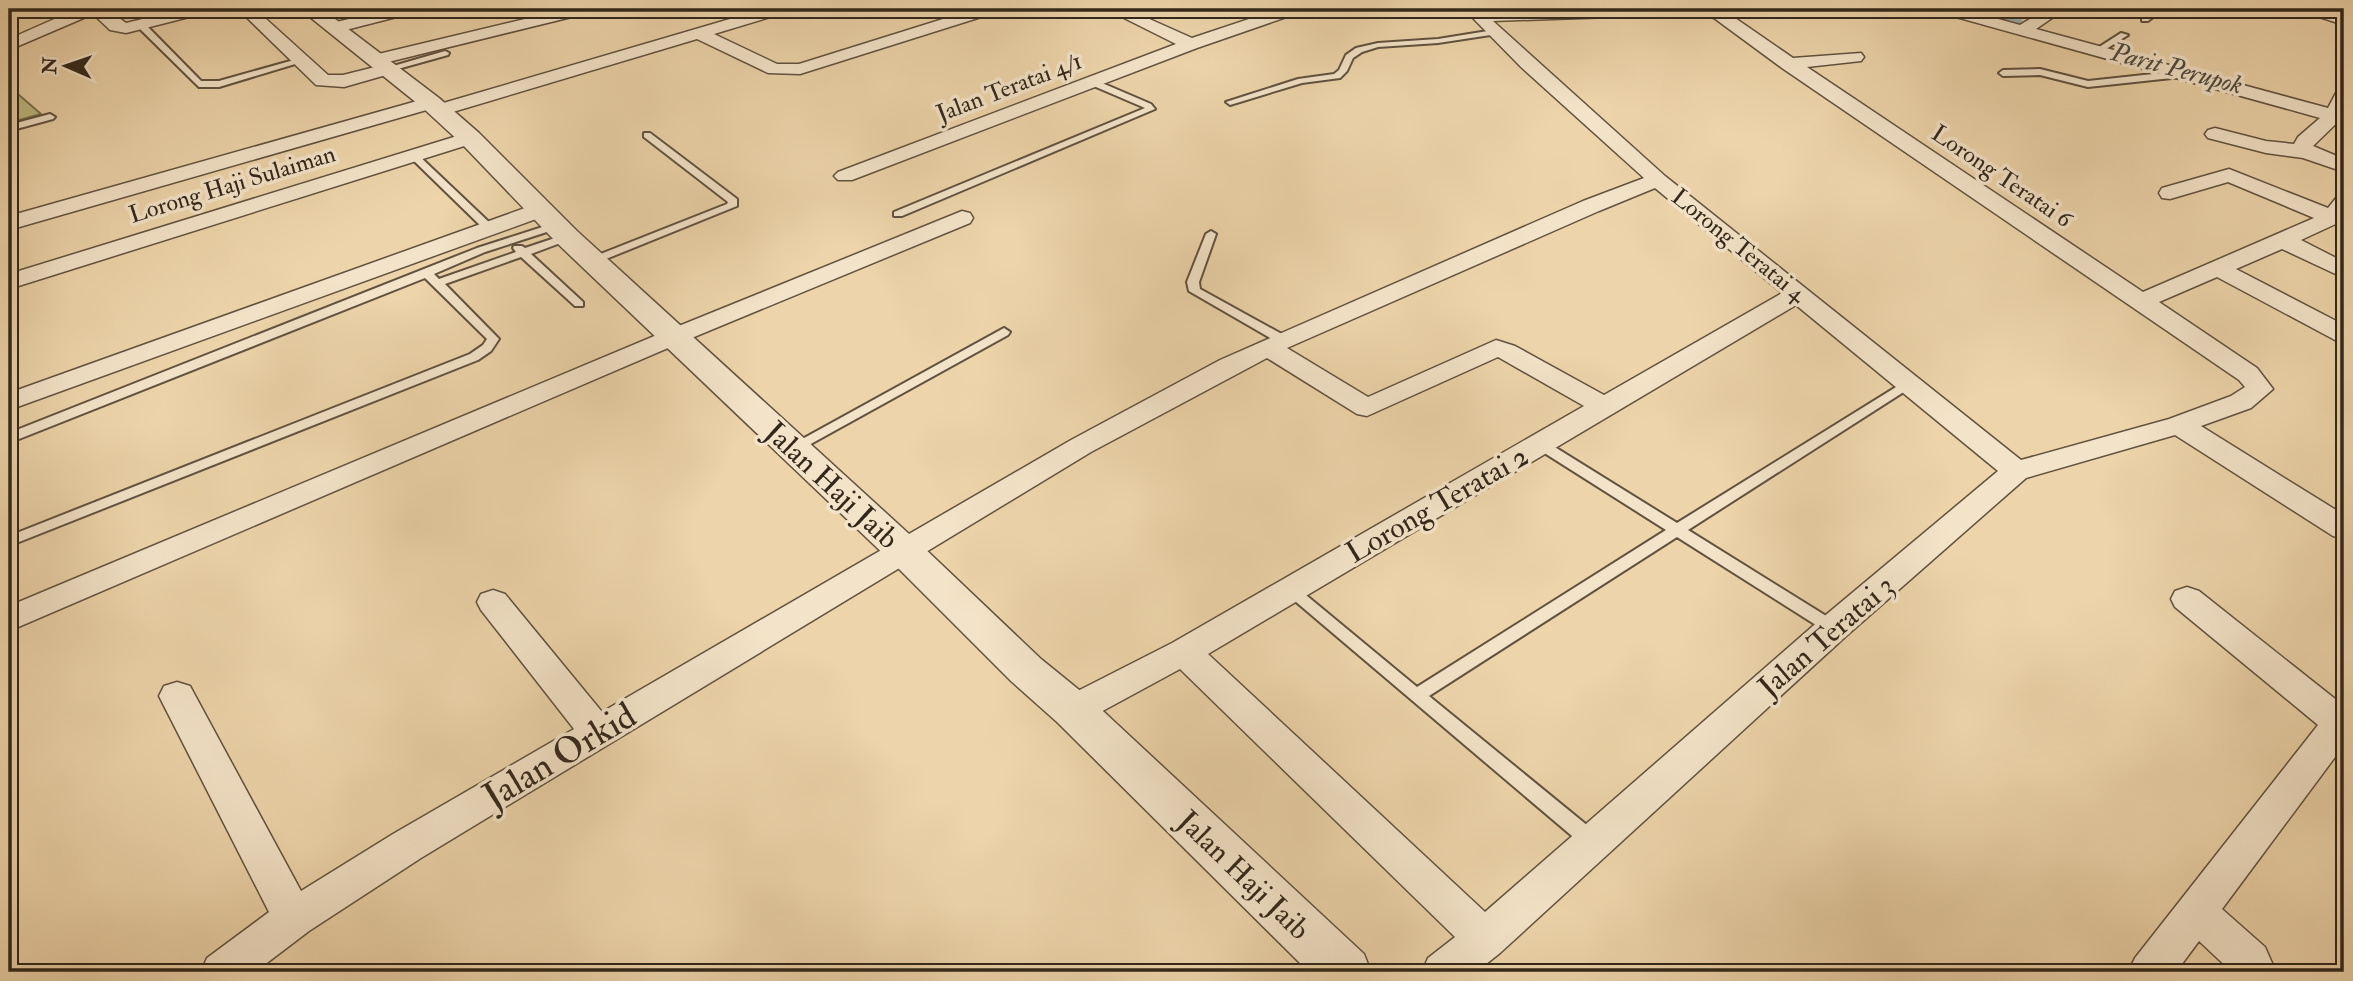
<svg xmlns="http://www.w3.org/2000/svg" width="2353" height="981" viewBox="0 0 2353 981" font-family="'IM FELL Double Pica',serif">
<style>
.green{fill:#c0bb83;stroke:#79714f;stroke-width:2}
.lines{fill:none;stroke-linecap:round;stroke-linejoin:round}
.canal{fill:#9db5b4;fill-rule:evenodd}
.service-casing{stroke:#61523f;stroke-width:4}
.minor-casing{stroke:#61523f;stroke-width:3}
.tertiary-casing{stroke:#61523f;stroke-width:3}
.service{fill:#f3e3c8;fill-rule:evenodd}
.minor{fill:#f3e3c8;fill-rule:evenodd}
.tertiary{fill:#f3e3c8;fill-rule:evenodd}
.labels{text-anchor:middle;stroke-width:7;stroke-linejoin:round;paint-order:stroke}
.far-street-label{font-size:24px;fill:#32271b;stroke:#f3e3c8}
.far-water-label{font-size:26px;font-style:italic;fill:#4d4a41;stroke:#f3e3c8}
.street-label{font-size:30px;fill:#32271b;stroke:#f3e3c8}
.near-street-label{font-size:37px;fill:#32271b;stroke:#f3e3c8}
</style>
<rect width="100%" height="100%" fill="#edd4aa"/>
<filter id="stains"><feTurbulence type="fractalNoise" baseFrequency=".00286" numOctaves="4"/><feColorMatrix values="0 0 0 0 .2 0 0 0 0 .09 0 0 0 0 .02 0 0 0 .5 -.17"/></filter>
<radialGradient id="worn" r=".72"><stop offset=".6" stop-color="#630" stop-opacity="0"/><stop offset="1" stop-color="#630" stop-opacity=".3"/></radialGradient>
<path class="green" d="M9,88H11L41,114L9,123Z"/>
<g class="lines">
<path class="canal" d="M1953,9H1981L2021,19L2024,23L2015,28L1956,13Z"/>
<g class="service-casing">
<path id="service" d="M9,9H16L9,12Z
M2154,9H2163L2148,21H2142V17Z
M138,23H144L201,81H219L301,58L305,61L219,87H199L138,27Z
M1494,30H1497V34L1438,43L1378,47L1362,52L1353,58L1347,71L1340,78L1302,83L1230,105L1226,102L1298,79L1334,74L1339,70L1346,55L1356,48L1378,43L1438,39Z
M2121,33L2128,35L2100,53L2093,51Z
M445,51L449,53L448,55L387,72L383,69Z
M2040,69L2088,81L2181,71L2185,74L2181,77L2088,87L2040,75L2003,76L1999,73L2003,70Z
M1089,80H1095L1151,104L1155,109L902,216H894V212L1145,108L1089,84Z
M50,114L55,117L53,119L9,131V125Z
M644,133H650L737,199V206L596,263H588V259L727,204L728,202L644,137Z
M410,153H416L493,226V230H485L410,157Z
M555,223L560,226L559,228L485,252L434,274L439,279L516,252L513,248L514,246H522L525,248L567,234L572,237L571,239L531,254L583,302V306H575L521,257L445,284L499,339L491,351L478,360L9,546V536L470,354L483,345L487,339L425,278L14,441L9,442V433L477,248Z
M1211,231L1216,234L1199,282L1200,289L1287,337L1289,340L1287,343H1279L1189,291L1187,282L1206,234Z
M1004,328L1010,332L1008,335L798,451H788L786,448Z
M1909,379L1913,380L1915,383L1913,386L1688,530L1839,624L1841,628L1839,632H1827L1677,537L1429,696L1599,835L1601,841L1599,847L1592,849L1585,847L1282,590L1285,586H1295L1417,687L1666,530L1535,447L1533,444L1535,441H1545L1677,523Z"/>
</g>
<g class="minor-casing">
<path id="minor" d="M77,9H107L126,23L184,9H211L209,12L126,33L110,30L93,14L9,50V39Z
M238,9H255L328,75H343L387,64L396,69L393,73L344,87L316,85Z
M391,9H418L416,12L334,33L326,28L328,24Z
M567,9H594L592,12L376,65L367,60L370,56Z
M764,9H789L787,12L714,34L777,64H799L975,9H999L997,12L800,74L768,73L697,39L446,114H432L430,109L9,230V216L424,99H438L440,104Z
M1106,9H1127L1192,38L1279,9H1303L1301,12L1197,48L852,180H838L834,176L838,172L1176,44Z
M1464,9H1722L1793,58L1861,53L1864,57L1861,61L1807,67L2143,292L2314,218L2228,182L2170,199L2162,198L2159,193L2162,188L2229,169L2328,208L2336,198L2344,197V216L2340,222L2301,240L2344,262V278L2282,249L2236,269L2344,325V343L2335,340L2217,277L2159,302L2257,368L2273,389L2251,408L2201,426L2344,515V539L2333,536L2175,435L2026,478L1845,637L1500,953L1476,972H1422L1428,958L1455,937L1180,669L1086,720L1073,724L1060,720L1055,710L1060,700L1172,643L1584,406L1498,357L1367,416L1357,414L1267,358L1091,452L421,858L309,931L255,972H201L207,958L269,912L159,696L164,686L177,682L190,686L301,891L393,834L574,729L481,610L477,602L481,594L493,590L505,594L602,712L1071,440L1220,360L1583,201L1644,178L1521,67ZM1697,14L1714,18L1782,68L2239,380L2245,387L2231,396L2169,419L2021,460L1665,176L1493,21ZM1655,188L1782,293L1604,395L1515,346L1496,340L1368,397L1287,348L1599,211ZM1796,305L1998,471L1821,619L1485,912L1208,654Z
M1936,9H1962L2020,25L2046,9H2065L2036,29L2328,108L2337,91L2344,89V116L2313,146L2344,159V172L2303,158L2266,153L2208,138L2205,134L2208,130L2215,128L2266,141L2294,144L2298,137L2320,118L1938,12Z
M2302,9H2326L2344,15V25L2304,12Z
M470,132L477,134L480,138L477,142L9,289V274Z
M539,203L547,205L550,210L547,215L9,410V393Z
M962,211L970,213L973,218L970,223L682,342L9,631V606L664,332Z
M2187,587L2199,591L2344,706V745L2222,909L2265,947L2276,972H2232L2199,941L2176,972H2128L2135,958L2318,725L2175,607L2171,599L2175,591Z"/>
</g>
<g class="tertiary-casing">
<path id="tertiary" d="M300,9H322L439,98L479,133L577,231L920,544L1041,659L1089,698L1364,954L1371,972H1309L1057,722L1011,681L892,562L557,243L461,143L423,108Z"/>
</g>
<use href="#service" class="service"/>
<use href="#minor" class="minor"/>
<use href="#tertiary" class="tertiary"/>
</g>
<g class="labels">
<g class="far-street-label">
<text transform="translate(1009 87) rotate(-21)" y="8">Jalan Teratai 4/1</text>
<text transform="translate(2002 176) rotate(34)" y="8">Lorong Teratai 6</text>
<text transform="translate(232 184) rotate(-17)" y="8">Lorong Haji Sulaiman</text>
<text transform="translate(1739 245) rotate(39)" y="8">Lorong Teratai 4</text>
</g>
<g class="far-water-label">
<text transform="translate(2177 68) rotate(15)" y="9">Parit Perupok</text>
</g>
<g class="street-label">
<text transform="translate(832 485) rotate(43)" y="10">Jalan Haji Jaib</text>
<text transform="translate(1437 504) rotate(-30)" y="10">Lorong Teratai 2</text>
<text transform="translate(1826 636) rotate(-41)" y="10">Jalan Teratai 3</text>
<text transform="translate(1244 875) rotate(44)" y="10">Jalan Haji Jaib</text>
</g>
<g class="near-street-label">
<text transform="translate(559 755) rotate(-31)" y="13">Jalan Orkid</text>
</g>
</g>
<rect width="2353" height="981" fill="none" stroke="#edd4aa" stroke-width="35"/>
<rect x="10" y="10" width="2332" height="960" fill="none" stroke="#32271b" stroke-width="3.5"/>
<rect x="18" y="18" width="2318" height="946" fill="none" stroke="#32271b" stroke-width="2"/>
<g transform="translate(66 66) rotate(272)" stroke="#f3e3c8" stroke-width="5" paint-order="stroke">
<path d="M0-5L12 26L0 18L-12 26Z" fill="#32271b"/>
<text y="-10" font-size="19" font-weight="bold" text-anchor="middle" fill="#32271b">N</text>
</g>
<rect width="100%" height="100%" filter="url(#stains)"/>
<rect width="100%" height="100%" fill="url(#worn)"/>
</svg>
